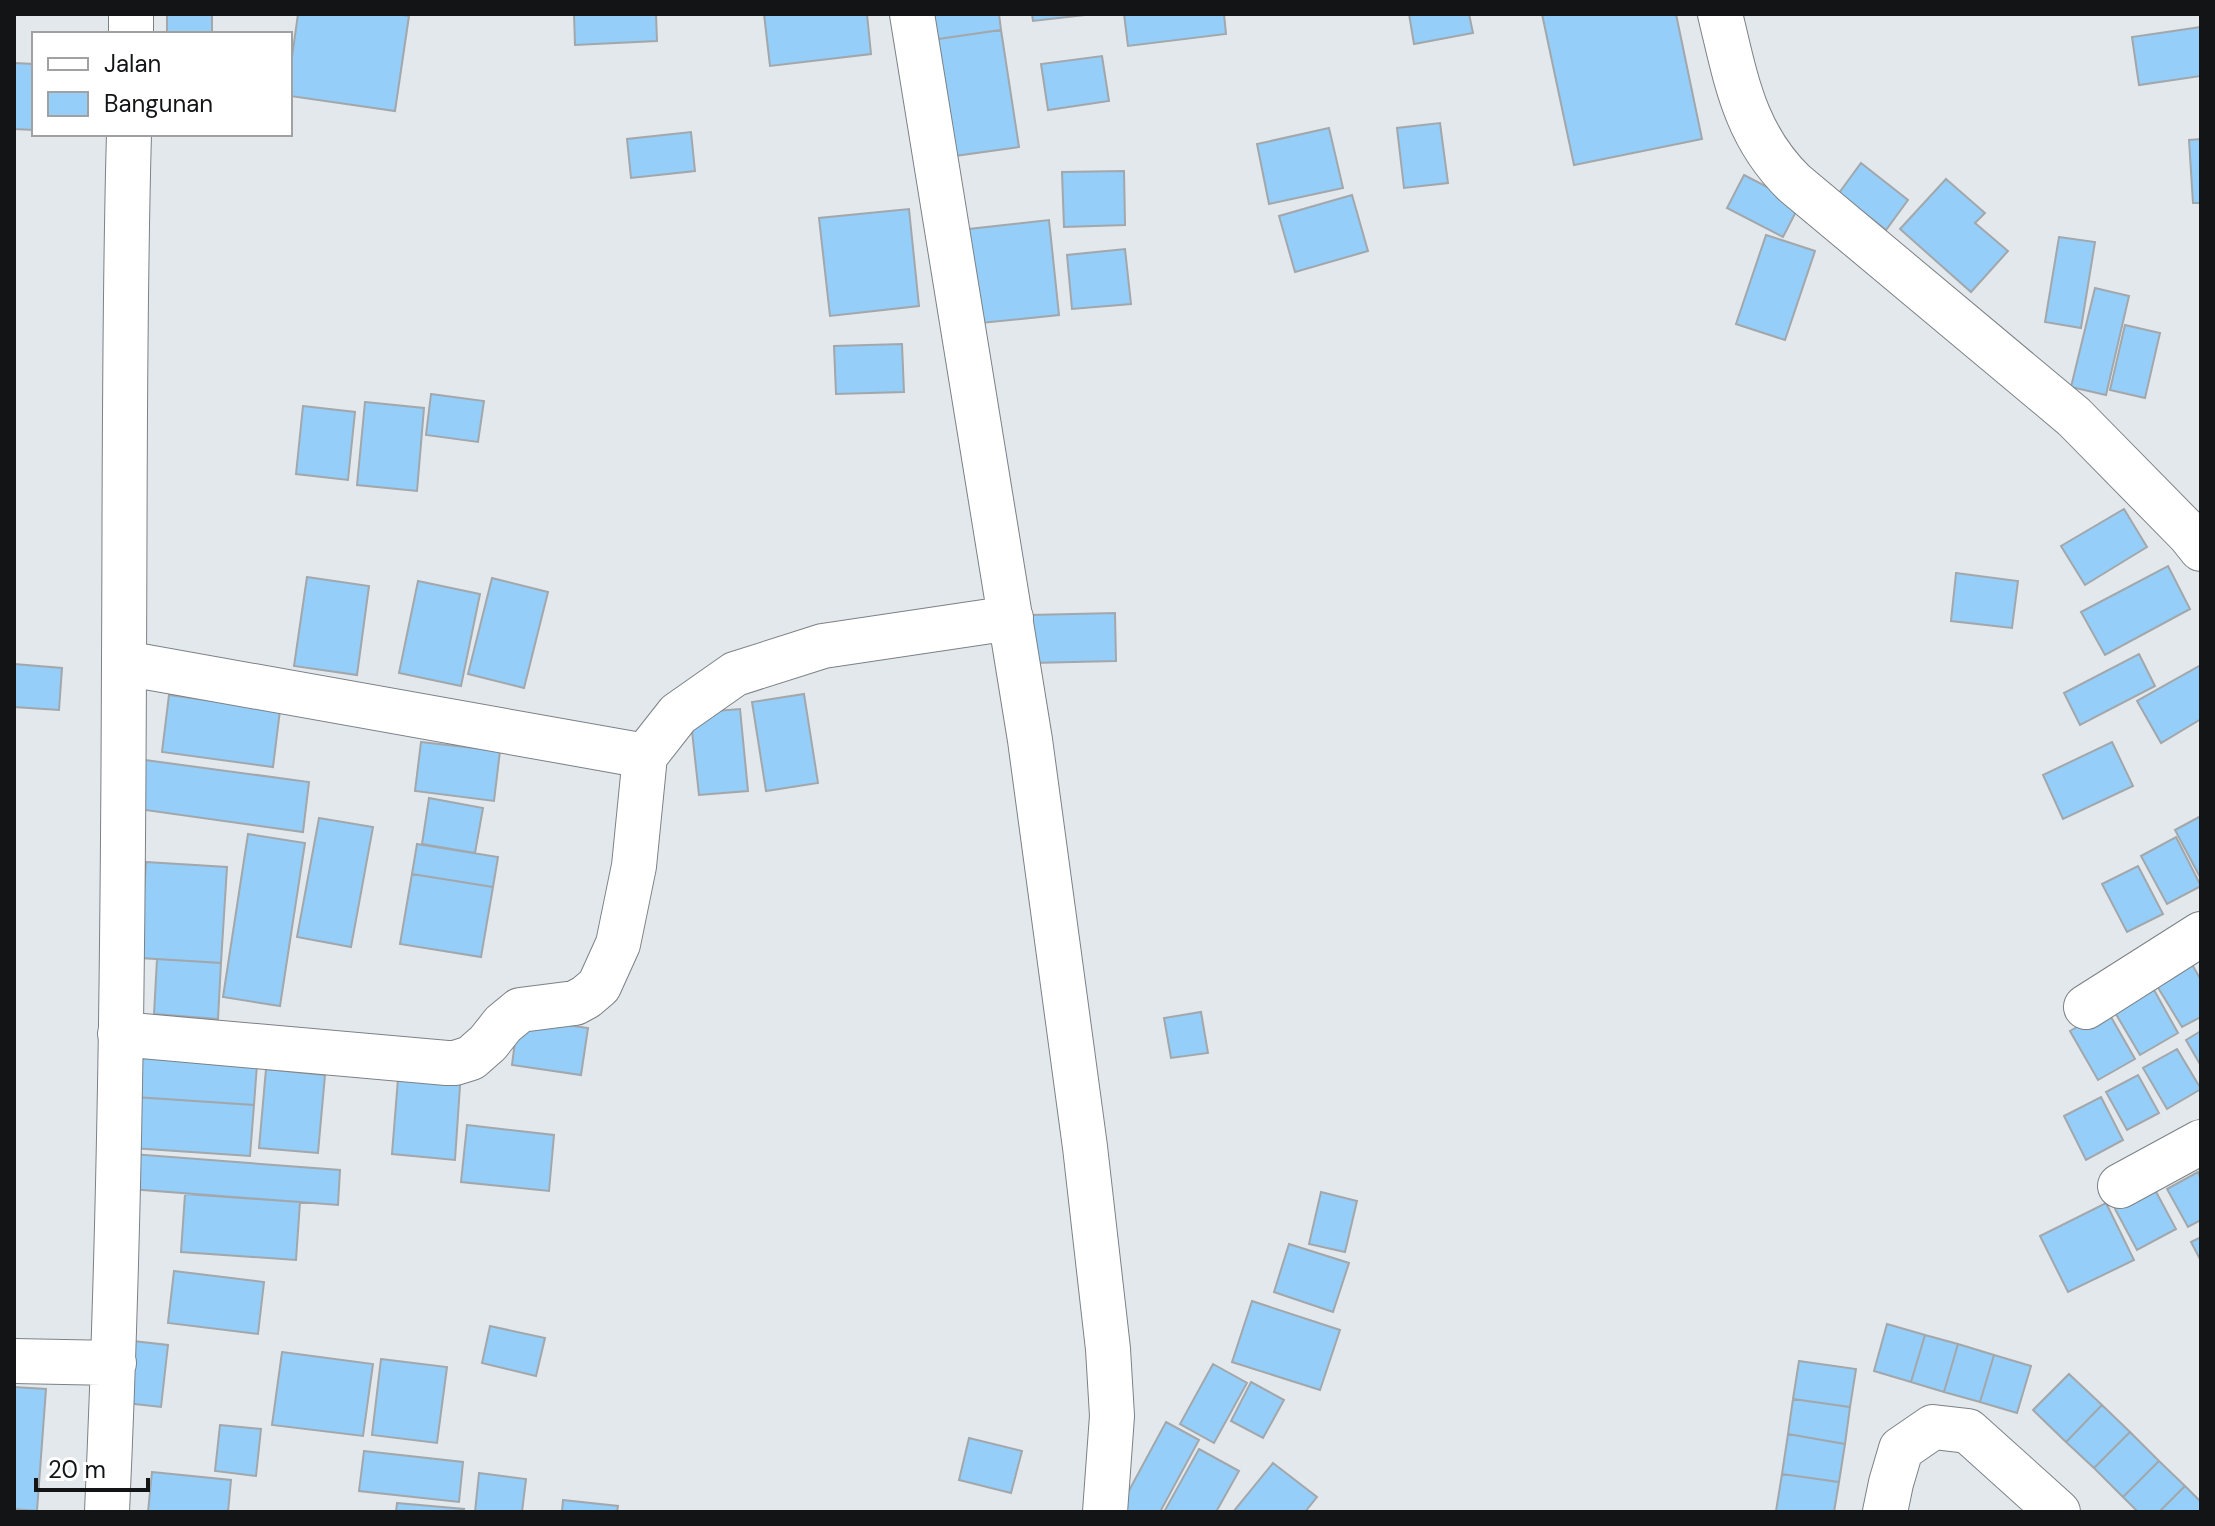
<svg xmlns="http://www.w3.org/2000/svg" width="2215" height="1526" viewBox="0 0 2215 1526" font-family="'DM Sans',sans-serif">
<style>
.building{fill:#95cef8;stroke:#a2a7ab;stroke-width:2}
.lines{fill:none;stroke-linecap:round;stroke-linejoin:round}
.minor-casing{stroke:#7c8185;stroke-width:46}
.minor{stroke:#fff;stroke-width:44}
</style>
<rect width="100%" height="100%" fill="#e3e8ec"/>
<path class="building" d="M167,14H212V34H167Z
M298,14H396L409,16L395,111L290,96V71Z
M574,14H656L657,41L575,45Z
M764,14H867L871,54L770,66Z
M920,14H999L1001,30L924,41Z
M1032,14H1094L1033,21Z
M1124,14H1224L1226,34L1128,46Z
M1409,14H1469L1473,33L1414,44Z
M1542,14H1676L1702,139L1574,165Z
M2201,27V76L2139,85L2132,37Z
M1001,30L1019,147L940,158L924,41Z
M1102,56L1109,101L1048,110L1041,64Z
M14,63L34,64V130L14,129Z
M1440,123L1448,183L1404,188L1397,128Z
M1329,128L1343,188L1269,204L1257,144Z
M691,132L695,171L631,178L627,139Z
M2201,139V203H2193L2189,140Z
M1861,163L1908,200L1886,230L1839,193Z
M1124,171L1125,225L1064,227L1062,172Z
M1744,175L1800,204L1783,237L1727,208Z
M1946,179L1985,213L1975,223L2008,251L1971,292L1900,229Z
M1352,195L1368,251L1295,272L1279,216Z
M909,209L919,306L830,316L819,218Z
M1049,220L1059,315L971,324L960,230Z
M1766,235L1815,251L1785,340L1736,324Z
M2059,237L2095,242L2081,328L2045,322Z
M1125,249L1131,304L1072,309L1067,255Z
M2095,288L2129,296L2106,395L2071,387Z
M2125,325L2160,333L2145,398L2110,390Z
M902,344L904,392L836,394L834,346Z
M431,394L484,401L478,442L426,435Z
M365,402L424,408L417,491L357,485Z
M303,406L355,412L348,480L296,474Z
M2124,509L2147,547L2085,585L2061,546Z
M2168,566L2190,609L2105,655L2081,612Z
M1956,573L2018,581L2012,628L1951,621Z
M307,577L369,586L357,675L294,666Z
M492,578L548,592L524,688L468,674Z
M418,581L480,594L461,686L399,673Z
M1115,613L1116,661L1032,663L1030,615Z
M2139,654L2155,686L2080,725L2064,693Z
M14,664L62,668L59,710L14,707Z
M2201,665V719L2161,743L2137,701Z
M804,694L818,783L766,791L752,702Z
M169,695L280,710L273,767L162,752Z
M740,709L748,791L699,795L690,713Z
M421,742L500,751L494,801L415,791Z
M2112,742L2133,786L2063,819L2043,775Z
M145,760L309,782L303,832L138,809Z
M429,798L483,808L475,853L422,844Z
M2201,816V879L2175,830Z
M319,818L373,827L351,947L297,937Z
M248,834L305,843L280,1006L223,997Z
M2176,837L2201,886L2167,904L2141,856Z
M417,844L498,857L493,887L412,874Z
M146,862L227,867L221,963L140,958Z
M2138,866L2163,914L2127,932L2102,884Z
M412,874L493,887L481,957L400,944Z
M157,959L221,963L218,1019L154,1014Z
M2190,961L2201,980V1017L2182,1027L2154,981Z
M2149,981L2178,1033L2140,1055L2110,1004Z
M2107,1010L2135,1059L2098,1080L2070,1031Z
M1201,1012L1208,1053L1171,1058L1164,1018Z
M518,1018L588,1028L581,1075L512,1065Z
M2201,1031V1066L2186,1040Z
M139,1043L258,1051L254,1105L135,1097Z
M2177,1049L2201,1089L2167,1109L2143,1068Z
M399,1066L461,1071L455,1160L392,1154Z
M266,1069L325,1075L318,1153L259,1148Z
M2138,1075L2159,1113L2127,1130L2106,1092Z
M135,1097L254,1105L250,1156L132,1148Z
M2101,1097L2123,1140L2086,1160L2064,1116Z
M467,1125L554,1135L549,1191L461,1182Z
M132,1154L340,1170L338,1205L130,1189Z
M2198,1172L2201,1179V1220L2188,1227L2167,1189Z
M2154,1188L2176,1229L2137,1250L2115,1209Z
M1321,1192L1357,1201L1345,1252L1309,1244Z
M185,1194L300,1202L296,1260L181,1252Z
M2106,1203L2134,1260L2068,1292L2040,1236Z
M2201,1237V1261L2191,1242Z
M1289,1244L1349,1263L1333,1312L1274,1292Z
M174,1271L264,1282L258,1334L168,1323Z
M1252,1301L1340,1330L1320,1390L1232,1362Z
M1887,1324L1925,1335L1911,1382L1874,1371Z
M490,1326L545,1338L536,1376L482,1363Z
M1925,1335L1958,1344L1944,1392L1911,1382Z
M124,1340L168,1345L161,1407L117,1402Z
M1958,1344L1994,1355L1980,1402L1944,1392Z
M282,1352L373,1364L363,1436L272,1425Z
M1994,1355L2031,1366L2017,1413L1980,1402Z
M381,1359L447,1367L437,1443L372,1435Z
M1799,1361L1856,1369L1850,1407L1793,1399Z
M1213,1364L1247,1383L1214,1443L1180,1424Z
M2069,1374L2102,1405L2066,1442L2033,1410Z
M1251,1382L1284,1400L1263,1438L1231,1421Z
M14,1387L46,1389L37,1511L14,1509Z
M1793,1399L1850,1407L1845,1444L1788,1434Z
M2102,1405L2130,1432L2094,1468L2066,1442Z
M1166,1422L1199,1440L1160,1512H1125L1119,1509Z
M220,1425L261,1429L256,1476L215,1471Z
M2130,1432L2159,1461L2123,1497L2094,1468Z
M1788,1434L1845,1444L1839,1482L1782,1474Z
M969,1438L1022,1451L1011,1493L959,1480Z
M1199,1449L1239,1471L1216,1512H1164Z
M364,1451L463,1462L459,1502L359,1491Z
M2159,1461L2185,1486L2159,1512H2138L2123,1497Z
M1273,1463L1317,1497L1305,1512H1233Z
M152,1472L231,1480L228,1512H148Z
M479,1473L526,1479L522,1512H475Z
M1782,1474L1839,1482L1834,1512L1776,1511Z
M2185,1486L2201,1502V1512H2159Z
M563,1500L618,1506L617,1512H562Z
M397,1503L464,1509L463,1512H396Z"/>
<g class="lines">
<g class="minor-casing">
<path id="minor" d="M912,14L1030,740L1085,1147L1108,1349L1112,1416L1105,1512
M1720,14C1736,79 1744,134 1794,183L2074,417L2189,534L2201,549
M131,34V14
M124,663L645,756
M2086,1007L2201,934
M120,1034L447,1063H455L471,1058L488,1043L503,1024L520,1010L575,1003L586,997L599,986L618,944L634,866L645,756L678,714L735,674L823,646L1011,618
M2120,1186L2201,1142
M14,1361L114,1363
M107,1512C120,1228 123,944 124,660C125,485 124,309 129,134
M1885,1512L1891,1483L1901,1449L1933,1427L1968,1431L2058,1512"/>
</g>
<use href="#minor" class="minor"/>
</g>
<rect width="2215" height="1526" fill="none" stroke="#131416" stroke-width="32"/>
<rect x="32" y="32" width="260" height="104" fill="#ffffff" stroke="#a1a1a2" stroke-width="2"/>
<rect x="48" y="58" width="40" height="12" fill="#ffffff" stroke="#a1a1a2" stroke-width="2"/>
<text x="104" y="72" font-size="24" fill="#131416">Jalan</text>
<rect x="48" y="92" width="40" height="24" fill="#95cef8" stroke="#a1a1a2" stroke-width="2"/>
<text x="104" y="112" font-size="24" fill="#131416">Bangunan</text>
<path d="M36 1478v12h112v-12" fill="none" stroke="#131416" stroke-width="4"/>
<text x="48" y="1478" font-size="24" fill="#131416" stroke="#ffffff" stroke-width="6" paint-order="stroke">20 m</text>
</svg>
